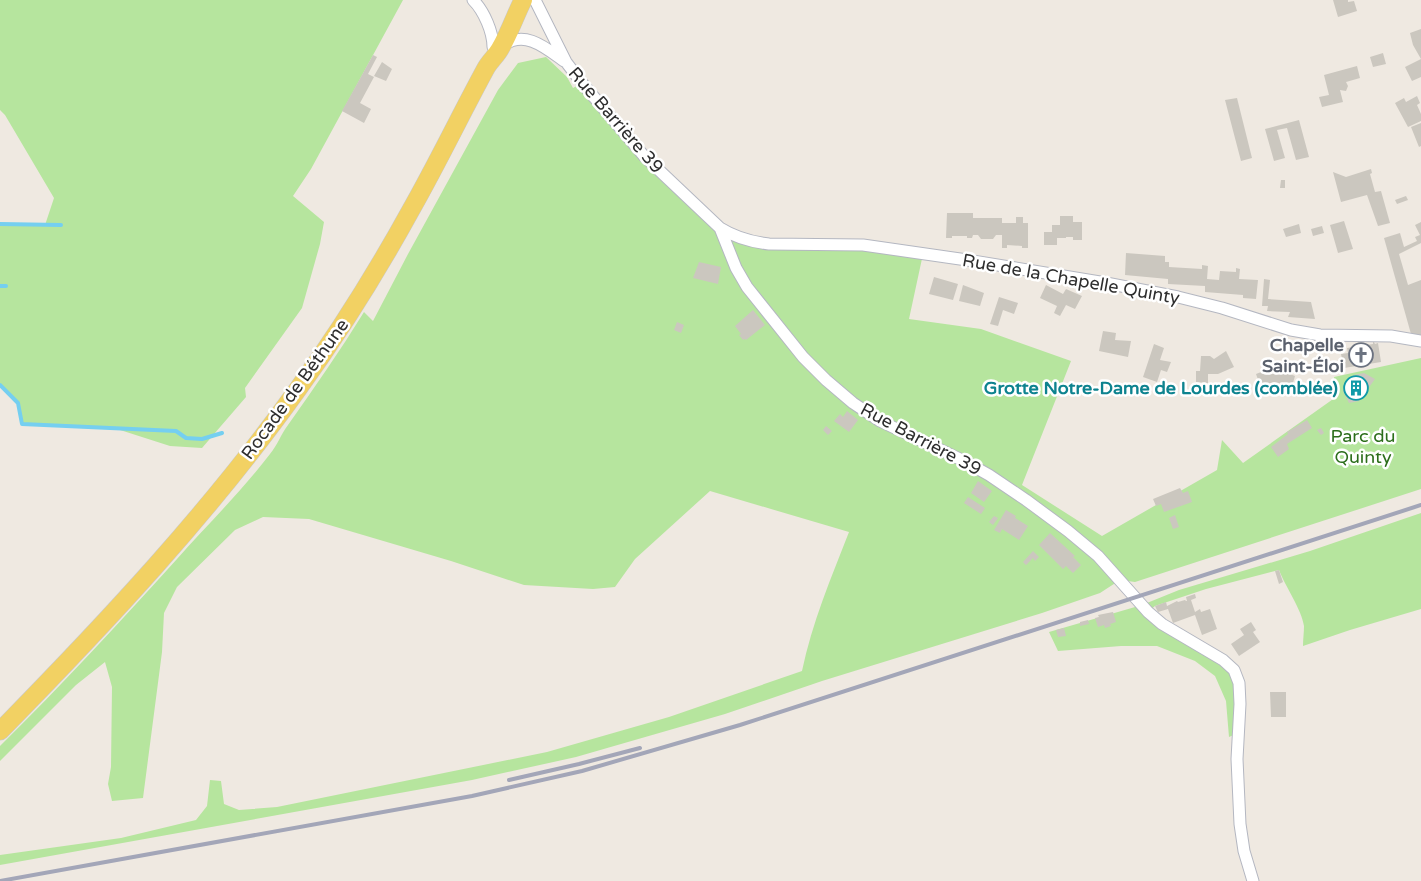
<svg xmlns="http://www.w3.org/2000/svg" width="1421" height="881" viewBox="0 0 1421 881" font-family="'Varela Round',sans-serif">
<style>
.green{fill:#b6e59e}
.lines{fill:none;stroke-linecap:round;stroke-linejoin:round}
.stream{stroke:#75cff0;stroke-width:4}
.building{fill:#cbc7bf}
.minor-casing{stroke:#b4b7c1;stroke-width:13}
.primary-casing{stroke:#c9c9c9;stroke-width:19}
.minor{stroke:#fff;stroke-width:11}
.primary{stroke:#f2d163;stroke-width:18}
.rail{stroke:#a3a6b8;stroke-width:4}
.labels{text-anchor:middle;stroke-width:5;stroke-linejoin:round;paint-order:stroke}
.street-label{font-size:18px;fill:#2e2e2e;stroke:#fff}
.worship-label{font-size:18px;font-weight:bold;fill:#5b616d;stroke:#fff;text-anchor:end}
.culture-label{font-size:18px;font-weight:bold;fill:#0d838f;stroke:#fff;text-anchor:end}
.park-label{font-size:18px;fill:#2c6e1b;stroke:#fff}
</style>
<rect width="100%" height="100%" fill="#efe9e1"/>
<path class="green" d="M0,0H403L311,169L293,196L324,222L320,244L302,308L245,388L246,397L202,448L170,446L117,429L22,424L18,403L0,385V224L45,225L54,198L5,115L0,110Z
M546,57L567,77L573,88L582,83L664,175L742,239L923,254L909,319L981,329L1071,361L1022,485L1102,536L1217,470L1222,440L1243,463L1336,397L1334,377L1421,358V489L1135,582L1120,580L1100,593L1042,613L822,681L725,714L576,757L472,780L0,865V855L121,838L196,820L207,806L210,780L221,781L224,804L239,810L277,807L547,752L669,717L802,671C812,623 831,578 849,532L710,491L635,559L615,587L593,589L524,585L451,561L309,519L263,517L235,530L177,587L164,613L162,652L143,798L112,801L108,784L111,767L112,687L105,662L76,685L0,761V746C61,686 119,623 177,559C208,524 241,492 270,454C277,446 281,434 288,425C314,388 340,351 364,312L373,321L408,254L498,90L518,63Z
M1421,513V609L1350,630L1303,646C1303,639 1304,632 1304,626C1302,610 1285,586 1279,570L1206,589L1155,606L1148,612L1234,670L1238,733L1229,737L1226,701L1215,676L1195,661L1157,646H1121L1058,651L1049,632L1142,605L1179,590L1310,551Z"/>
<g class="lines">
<path class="stream" d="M0,224L61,225
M0,286H6
M0,385L18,403L22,424L176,431L186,438L202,439L222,433"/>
</g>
<path class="building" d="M1333,0H1348V2L1354,1L1357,11L1338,17Z
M1421,29V77L1412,81L1405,67L1421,59L1413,45L1410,33Z
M1383,53L1386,64L1373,67L1370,57Z
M373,55L377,57L368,74L374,77L360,103L371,109L364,123L342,111Z
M382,62L392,69L386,81L374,76Z
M1357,66L1360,78L1346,82L1348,86L1346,91L1340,90L1343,102L1322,107L1319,97L1329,95L1324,75Z
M1417,96L1420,103L1417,105L1421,114V121L1408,127L1395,103L1404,98L1406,102Z
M1237,98L1252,158L1241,161L1225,100Z
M1299,120L1309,157L1296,160L1287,128L1277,130L1285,158L1274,161L1265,129Z
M1421,123V146L1419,147L1411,127Z
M1371,169L1372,173L1370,174L1375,192L1381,191L1390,223L1378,226L1367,195L1341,202L1333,172L1346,177Z
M1281,180H1285V188H1280Z
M1406,196L1408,200L1397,204L1395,200Z
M947,213H973V218H1002V223H1016V217H1023V223H1028V248H1022V246L1007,245V248H1002V235H996L993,239H981L978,235H973L972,238H967V236H952V238H946Z
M1060,216H1073V222H1082V240H1073V237H1066V238H1057V245H1044V232H1052V225H1060Z
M1344,221L1353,249L1338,253L1330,225Z
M1421,222V243L1399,254L1408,285L1421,280V335H1420L1411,334L1384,238L1400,233L1404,247L1417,241L1415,237L1420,235L1415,225Z
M1299,224L1301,233L1286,237L1283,229Z
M1322,226L1324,233L1313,236L1311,229Z
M1126,253L1165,256V262H1169V267L1202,269V265L1208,266L1207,279L1219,280L1220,271L1236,272V268L1240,269L1239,279L1258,280L1256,299L1243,298V295L1205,292V286L1168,284V279L1125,275Z
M699,262L721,267L718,284L693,278Z
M934,277L958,284L953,300L929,294Z
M1264,279L1270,280L1268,299L1311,302L1315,319L1288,317L1290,312L1267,311L1268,306H1262Z
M963,285L984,293L980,306L959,301Z
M1046,285L1063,294L1066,289L1082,296L1075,309L1066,305L1060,316L1054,313L1057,306L1040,298Z
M999,297L1018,303L1014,314L1003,310L998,326L990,324Z
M753,310L765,325L746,340L745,339L743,340L739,335L741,334L735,326Z
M677,322L684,325L681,333L674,330Z
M1103,331L1116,333L1115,340L1131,341L1128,357L1099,351Z
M1373,340L1375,344L1378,343L1381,362L1344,368L1341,354L1348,353L1347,348L1373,344Z
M1154,344L1164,348L1160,360L1171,362L1167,372L1161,370L1157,382L1143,377Z
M1226,351L1234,367L1218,374H1208V383L1196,382V371H1200L1201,356H1210L1214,359Z
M1284,361L1294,365L1290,374L1295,376L1293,383L1291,385L1284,382L1282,385L1274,382L1261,388L1256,374L1274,367L1280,369Z
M1364,373L1375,379L1359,401L1349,403L1343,391L1346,382L1354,375Z
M847,411L858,420L849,432L834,421L840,414L843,417Z
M1307,420L1312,428L1287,444L1289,449L1278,457L1271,447L1288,434L1287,432Z
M826,426L832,431L828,435L823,430Z
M1321,428L1324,433L1321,435L1317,430Z
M978,481L992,491L984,502L971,493Z
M1180,488L1183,493L1188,491L1192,502L1164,512L1161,504L1156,506L1153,499Z
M968,497L985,508L981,514L964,503Z
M1006,510L1016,516L1015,518L1028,526L1019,540L1002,529L1000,533L994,530Z
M1175,515L1179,527L1173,529L1169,518Z
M994,516L998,518L993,525L989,522Z
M1050,533L1075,556L1073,557L1081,565L1073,573L1066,566L1063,569L1039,545Z
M1033,551L1039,557L1035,561L1033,558L1026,565L1023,562Z
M1279,570L1283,582L1279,584L1275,571Z
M1195,594L1196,598L1191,600L1195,612L1200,609L1201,612L1210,609L1217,629L1202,635L1195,615L1173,623L1168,609L1158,612L1155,606L1166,602L1167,606L1177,601L1178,602L1185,600L1186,601H1187L1186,597Z
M1113,612L1116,622L1110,624L1111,626L1105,628L1104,625L1098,627L1095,618L1099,617L1098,615Z
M1088,620L1089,624L1080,626V622Z
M1251,622L1256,630L1253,632L1260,642L1239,656L1231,644L1244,635L1240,629Z
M1064,628L1066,636L1058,637L1056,630Z
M1270,692H1286V717H1271Z"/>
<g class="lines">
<g class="minor-casing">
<path id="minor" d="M473,0C484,11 493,32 493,47
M535,0L566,62L582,83L644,156L720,228L736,268L747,287L803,357L826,380L853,403L880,421L962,460L989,475L1026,500L1068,531L1098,556L1148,612L1162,624L1223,660L1234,670L1239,683L1240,704L1237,759L1240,824L1244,851L1253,881
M503,46C524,29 546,48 564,61
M720,228C736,238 751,242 769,244L863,245L967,260L1106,283L1178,297L1222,308L1291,330L1320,335L1391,336L1421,341"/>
</g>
<g class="primary-casing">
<path id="primary" d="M0,731C106,623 210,512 298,389C340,331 378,270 412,208C438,162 461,114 486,68C490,61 496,56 500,49C509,34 515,16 523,0"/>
</g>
<use href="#minor" class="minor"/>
<use href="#primary" class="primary"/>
<path class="rail" d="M509,780L579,764L640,748
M0,881L472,796L582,771L740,725L1421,505"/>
</g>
<defs>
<g id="church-ring" transform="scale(1.25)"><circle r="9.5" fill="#fff" stroke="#6b7280" stroke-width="1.5"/><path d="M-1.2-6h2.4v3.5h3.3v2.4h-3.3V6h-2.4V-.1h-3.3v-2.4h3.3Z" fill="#6b7280"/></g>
<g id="building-ring" transform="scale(1.25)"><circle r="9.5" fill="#fff" stroke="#0f9aa8" stroke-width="1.5"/><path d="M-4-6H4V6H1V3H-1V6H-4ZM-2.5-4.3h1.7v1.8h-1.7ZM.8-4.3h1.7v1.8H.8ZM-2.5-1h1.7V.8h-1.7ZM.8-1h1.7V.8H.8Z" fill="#0f9aa8"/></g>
</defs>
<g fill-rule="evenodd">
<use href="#church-ring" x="1361" y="355"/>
<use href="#building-ring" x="1356" y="388"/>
</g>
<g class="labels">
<g class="street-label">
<text transform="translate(616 120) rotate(49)" y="6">Rue Barrière 39</text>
<text transform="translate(1071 279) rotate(10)" y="6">Rue de la Chapelle Quinty</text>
<text transform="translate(295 389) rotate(-54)" y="6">Rocade de Béthune</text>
<text transform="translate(921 439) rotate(28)" y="6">Rue Barrière 39</text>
</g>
<g class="worship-label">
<text x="1344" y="351">Chapelle<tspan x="1344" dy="21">Saint-Éloi</tspan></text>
</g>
<g class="culture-label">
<text x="1338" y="394">Grotte Notre-Dame de Lourdes (comblée)</text>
</g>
<g class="park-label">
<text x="1363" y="442">Parc du<tspan x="1363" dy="21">Quinty</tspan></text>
</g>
</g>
</svg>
